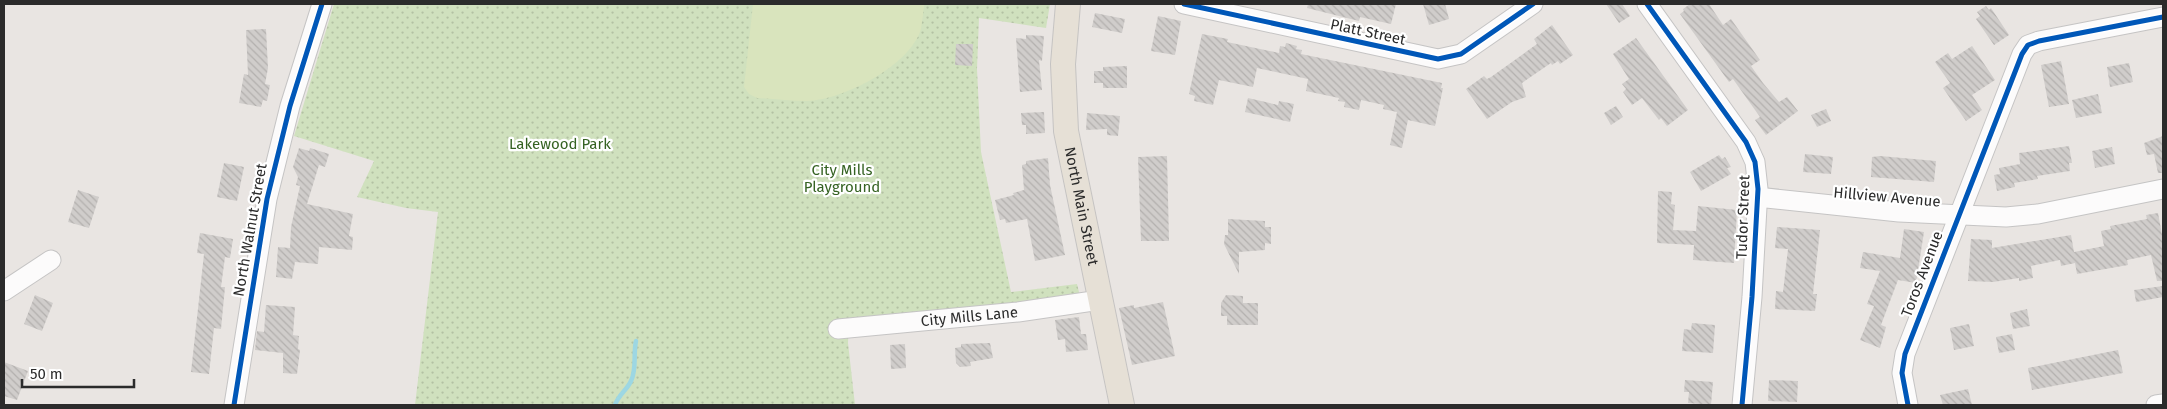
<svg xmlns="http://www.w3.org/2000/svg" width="2167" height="409" viewBox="0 0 2167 409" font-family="'Fira Sans',sans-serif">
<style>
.park{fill:url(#park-dots)}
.pitch{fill:#d9e4bd}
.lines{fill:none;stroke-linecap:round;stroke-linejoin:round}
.stream{stroke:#9dd7e3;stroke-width:4.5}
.building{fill:url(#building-back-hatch)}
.minor-casing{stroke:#c5c4c4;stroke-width:21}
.major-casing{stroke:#c5c3c2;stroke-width:26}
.minor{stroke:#fcfbfb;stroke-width:19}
.major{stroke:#e6e0d6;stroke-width:24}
.cycleway-casing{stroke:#fff;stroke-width:8}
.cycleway{stroke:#0057b8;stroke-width:5}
.labels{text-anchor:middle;stroke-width:4.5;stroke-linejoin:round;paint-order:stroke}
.street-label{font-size:15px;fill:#2b2b2b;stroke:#fff}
.park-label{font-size:15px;fill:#356222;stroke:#fff}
</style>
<defs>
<pattern id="park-dots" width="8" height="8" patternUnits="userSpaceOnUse" patternTransform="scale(1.25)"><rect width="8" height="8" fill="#d0e1be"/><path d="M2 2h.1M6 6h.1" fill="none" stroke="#b3c1a3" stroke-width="1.8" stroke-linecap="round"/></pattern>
<pattern id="building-back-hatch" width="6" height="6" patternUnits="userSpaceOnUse" patternTransform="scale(1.25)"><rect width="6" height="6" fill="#d0cdcb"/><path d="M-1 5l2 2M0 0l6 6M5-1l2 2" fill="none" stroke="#b3b0ae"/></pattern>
</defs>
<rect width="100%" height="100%" fill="#e9e5e2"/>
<path class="park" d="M334,4H1050L1046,28L979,18L977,69L981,152L1011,292L1077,284L1080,296L849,321L848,343L855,405H415L438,212L406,208L357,197L374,161L294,136Z"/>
<path class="pitch" d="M753,4H924V6C923,14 922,22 921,29C910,66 843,100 807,101C791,101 774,99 757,98L749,94L744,87Z"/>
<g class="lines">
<path class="stream" d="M615,405C619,394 627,390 631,381C637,369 633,354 636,341"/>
</g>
<path class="building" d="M1308,4H1396L1391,24L1360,17L1359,21L1307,8Z
M1423,4H1445L1449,19L1429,25Z
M1606,4H1622L1630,16L1619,23Z
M1690,4H1709L1723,25L1731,19L1760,60L1751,66L1763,83L1779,102L1787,97L1798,111L1766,135L1755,120L1760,117L1733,79L1729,82L1680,14L1684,11L1683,9Z
M1986,6L1989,10L1991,8L2009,35L1994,45L1976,19L1980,16L1977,12Z
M1095,13L1125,19L1122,33L1092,27Z
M1158,16L1181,21L1175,55L1151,51Z
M1552,25L1573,55L1560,64L1558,61L1552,65L1551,63L1522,83L1526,97L1512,102L1487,119L1466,89L1484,76L1487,79L1491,77L1537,44L1534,39Z
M266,29L268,68L265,84L270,85L267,101L263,100L261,107L239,103L244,74L248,75L246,30Z
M1202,34L1228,39L1227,42L1279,53L1280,46L1285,47L1286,43L1297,46L1296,49L1302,50L1301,54L1442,83L1441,88H1443L1435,126L1408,120L1402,148L1390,145L1397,112L1383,109L1384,105L1361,100L1359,110L1344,107L1345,102L1338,101L1339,98L1306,91L1308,79L1257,68L1253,87L1219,80L1213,105L1194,101L1195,96L1189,94Z
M1026,35L1044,36L1042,61L1039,60L1042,90L1020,92L1016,38L1026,39Z
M1636,38L1688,110L1667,126L1661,118L1659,120L1642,98L1632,105L1623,92L1626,89L1622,84L1629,79L1613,54Z
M956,44H973L972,66L955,65Z
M1972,46L1995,80L1972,95L1982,110L1966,121L1943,88L1950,83L1935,62L1948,53L1952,59Z
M2061,61L2069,104L2049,107L2041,65Z
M2129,63L2133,82L2110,87L2107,67Z
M1127,66V88H1103V83H1094V71H1103V67Z
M2098,94L2102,113L2076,118L2072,100Z
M1248,98L1278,105L1279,101L1294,104L1290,122L1245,112Z
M1616,106L1623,117L1611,125L1604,113Z
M1826,109L1831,121L1817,127L1811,115Z
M1044,112L1045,133L1026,134V125H1022L1021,113Z
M1087,113L1120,116L1118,136L1107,135V129L1086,130Z
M2163,136V173H2158L2154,154L2147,155L2144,143Z
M2069,146L2072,163H2069L2070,171L2037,176L2038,179L2014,183L2015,187L1997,191L1994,175L2000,174L1999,168L2020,164L2019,153Z
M2112,147L2115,164L2095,168L2092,151Z
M299,148L309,151L310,148L329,154L325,167L319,165L307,204L353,214L349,236L353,237L352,250L319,247L318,264L295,262L292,279L276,277L278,247L290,248L291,227L300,186L296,185L298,177L293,167Z
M1805,154L1833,157L1831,174L1803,172Z
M1719,155L1722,159L1725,157L1731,167L1727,168L1731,174L1701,191L1690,172Z
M1167,156L1169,241H1141L1138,157Z
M1880,156L1936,161L1934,182L1871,177L1872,157Z
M1048,158L1050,185L1065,255L1035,261L1027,219L1006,223L1005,219L1000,220L995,200L1014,195L1013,193L1024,190L1022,165L1026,164V161Z
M224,163L244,167L237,201L217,197Z
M78,190L99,197L89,228L68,222Z
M1658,191L1672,192L1671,204L1675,205L1673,230L1696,231L1698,206L1737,210L1734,263L1693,260L1694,245L1657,243Z
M2158,213L2163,240V281H2157L2151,255L2127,260L2128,265L2077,274L2075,263L2061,266L2060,260L2031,266L2033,278L2019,281V278L1993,282L1968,281L1971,239L1992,240V248L2071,235L2074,252L2104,246L2101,231L2111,229L2110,226L2147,219L2146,215Z
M1228,219L1265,221V227H1271V244L1265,243V250L1239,252V274L1224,244L1225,235H1228Z
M1777,227L1820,230L1813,294H1817L1815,311L1775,309L1776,291L1783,292L1788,249L1775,248Z
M1904,229L1924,232L1916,283L1898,280L1881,325L1886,327L1880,348L1860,340L1874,306L1867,304L1880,271L1860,268L1863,252L1900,258Z
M200,233L233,239L230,258L225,257L221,287H225L221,329L214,328L209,374L191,372L204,254L197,253Z
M2163,286V297L2136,302L2134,290Z
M35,295L53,303L42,331L24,324Z
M1226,295L1243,296V303H1258V325H1227V316H1221V303Z
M1163,302L1175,356L1132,365L1119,308L1134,305V308Z
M266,305L295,307L293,335L299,336L298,349L300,350L297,374L283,373V353L255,350L257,331L264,332Z
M2027,309L2030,326L2013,329L2010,313Z
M1079,317L1081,334H1086L1088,350L1066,352L1065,339L1058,340L1055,320Z
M1692,323L1715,325L1713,353L1682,351L1684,329L1691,330Z
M1969,324L1974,346L1954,350L1950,328Z
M2012,334L2015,350L1999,353L1996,337Z
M990,343L993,358L970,362L971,366L960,367L956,363L955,348L961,347V344Z
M905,344L906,368L891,369L890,345Z
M2118,350L2123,373L2032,390L2028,368Z
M4,362L28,371L17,400L4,396Z
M1685,380L1713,382L1711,405L1688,403L1689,392H1684Z
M1769,380L1798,381L1797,402L1768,401Z
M1968,389L1972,405H1943L1940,395Z"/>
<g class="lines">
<g class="minor-casing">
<g id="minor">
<path d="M1184,4L1438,59L1461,54L1533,4"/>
<path d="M1647,4L1746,142L1755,162L1758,189L1752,297L1742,405"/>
<path d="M1757,197L1899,212L2006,217L2038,214L2163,189"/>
<path d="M4,291L51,260"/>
<path id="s1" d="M838,329L1018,312L1100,300"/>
<path d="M234,405L267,199L290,106L322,4"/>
<path d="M1908,405L1902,373L1905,354L2022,54L2028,45L2039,41L2163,17"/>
<path d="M2156,405L2163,404"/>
</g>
</g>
<g class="major-casing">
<g id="major">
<path id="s2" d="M1068,4L1063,64L1066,131L1122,405"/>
</g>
</g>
<use href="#minor" class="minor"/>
<use href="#major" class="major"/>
<g class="cycleway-casing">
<path id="cycleway" d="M1184,4L1438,59L1461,54L1533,4
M1647,4L1746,142L1755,162L1758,189L1752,297L1742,405
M234,405L267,199L290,106L322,4
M1908,405L1902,373L1905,354L2022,54L2028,45L2039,41L2163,17"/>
</g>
<use href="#cycleway" class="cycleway"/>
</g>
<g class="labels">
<g class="street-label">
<text transform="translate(1368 32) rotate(12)" y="5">Platt Street</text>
<text transform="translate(1887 197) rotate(5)" y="5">Hillview Avenue</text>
<text dy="5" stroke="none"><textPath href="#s2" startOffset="204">North Main Street</textPath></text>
<text transform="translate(1743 217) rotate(-88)" y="5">Tudor Street</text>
<text transform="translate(250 230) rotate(-80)" y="5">North Walnut Street</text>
<text transform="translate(1922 274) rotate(-69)" y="5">Toros Avenue</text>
<text dy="5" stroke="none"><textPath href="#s1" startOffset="132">City Mills Lane</textPath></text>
</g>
<g class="park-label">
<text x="560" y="149">Lakewood Park</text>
<text x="842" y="175">City Mills<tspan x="842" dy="17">Playground</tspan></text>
</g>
</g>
<rect width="2167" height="409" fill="none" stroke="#2b2b2b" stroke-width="10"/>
<path d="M22 379v8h112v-8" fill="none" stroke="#2b2b2b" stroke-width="2.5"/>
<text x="30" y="379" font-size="15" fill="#2b2b2b" stroke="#ffffff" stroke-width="4" paint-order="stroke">50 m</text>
</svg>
